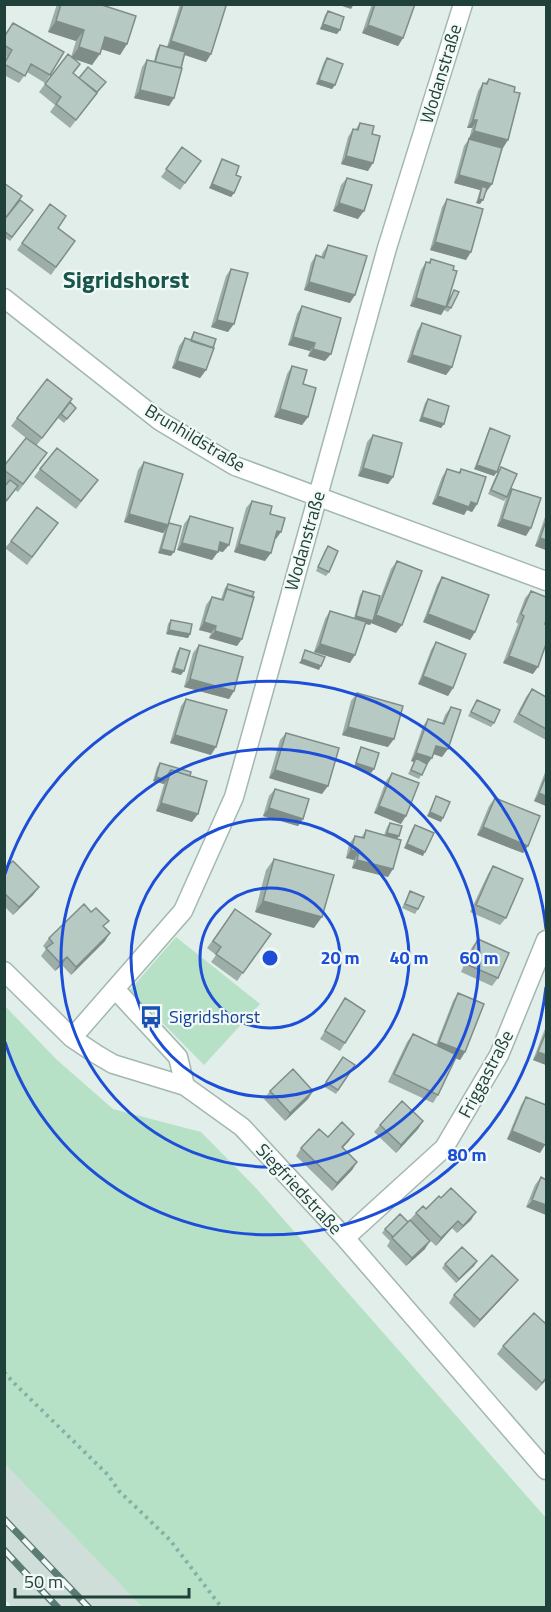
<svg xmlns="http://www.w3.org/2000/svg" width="551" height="1612" viewBox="0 0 551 1612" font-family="'Titillium Web',sans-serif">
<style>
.built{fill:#cfded8}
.green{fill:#b7e1c6}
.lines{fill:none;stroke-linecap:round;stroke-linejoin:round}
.minor-casing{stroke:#a3b7b1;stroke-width:21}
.path{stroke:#7eb5a8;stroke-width:4;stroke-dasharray:3 4.5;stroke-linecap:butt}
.minor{stroke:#fff;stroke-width:18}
.rail-casing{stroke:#5a7c75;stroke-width:7}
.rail{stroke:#f2f9f6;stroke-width:4.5;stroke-dasharray:14;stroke-linecap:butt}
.wall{fill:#9dada7}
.shaded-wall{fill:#7f8d88}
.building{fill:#b6c9c2;stroke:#7f8d88;stroke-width:1.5}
.ring{fill:none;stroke:#1d4ed8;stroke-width:3}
.labels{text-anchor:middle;stroke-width:4.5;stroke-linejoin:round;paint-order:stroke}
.street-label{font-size:18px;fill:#1f413a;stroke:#f2f9f6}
.transit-label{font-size:18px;fill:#164399;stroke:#f2f9f6;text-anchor:start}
.district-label{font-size:24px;font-weight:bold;fill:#18554b;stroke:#f2f9f6}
.centre{fill:#1d4ed8;stroke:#f2f9f6;stroke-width:3}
.ring-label{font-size:18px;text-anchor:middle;font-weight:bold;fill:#1d4ed8;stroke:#f2f9f6;stroke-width:4.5;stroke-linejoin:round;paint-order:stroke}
</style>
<rect width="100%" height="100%" fill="#e1eee9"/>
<path class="built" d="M5,1464L142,1607H12L5,1599Z"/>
<path class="green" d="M176,937L260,1004L204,1065L130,990Z
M5,1006L56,1059L113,1109L201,1132L256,1188L546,1518V1607H142L5,1464Z"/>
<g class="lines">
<g class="minor-casing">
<path id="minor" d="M4,298L160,421L235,466L546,581
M4,971L72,1038L96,1054L113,1064L185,1086L242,1127L345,1238L546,1470
M115,989L178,1057L185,1086
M72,1038L183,911L234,797L387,248L463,4
M345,1238L444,1148L499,1055L546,940"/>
</g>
<path class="path" d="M4,1372L13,1382L108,1475L119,1491L170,1540L222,1608"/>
<use href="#minor" class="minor"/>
<g class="rail-casing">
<path id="rail" d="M4,1519L89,1608
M4,1550L58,1608"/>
</g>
<use href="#rail" class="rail"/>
</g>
<path class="wall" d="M57,4H99L127,44L120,55L101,49L92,65L74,59L73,74L79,78L106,82L70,128L50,112L55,105L39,92L45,84L71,57L76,41L48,32Z
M180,4H222L211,54L206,62L185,55L174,98L169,106L134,98L142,67L147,60L154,61L157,49L160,45L167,47Z
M372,4H415L403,38L398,46L362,33Z
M328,11L337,34L320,29L325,15Z
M13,23L50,75L45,83L27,72L19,83L4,75V61L7,57L4,56V36Z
M327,58L335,85L332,89L316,84L324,62Z
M489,79L503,148L492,184L486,192H485L480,204L476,203L480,190L454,183L464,146L469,139L472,128H467L478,91L483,83H485Z
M360,123L368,171L341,164L348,137L353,129L355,130Z
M182,147L201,161L180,190L161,177Z
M222,159L236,175L234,193L231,197L209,188L220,163Z
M347,178L358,219L333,211L341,185Z
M4,183L20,200L33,210L10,241L4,237Z
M447,199L466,260L430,250L442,207Z
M50,204L58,228L75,241L51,275L17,250Z
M328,245L350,303L304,290L311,263L316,255L321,257L323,252Z
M431,259L447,303L454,290L451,308L448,312L444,310L441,315L410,306L421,270L426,262L428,263Z
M231,269L228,332L211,327L226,276Z
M302,306L325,361L308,356L310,351L288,345L297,314Z
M422,323L452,367L446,375L407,362L417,331Z
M194,332L206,370L200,378L172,368L179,346L185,338L190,340Z
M292,366L303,384L308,417L302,425L274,417L287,374Z
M428,399L444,424L441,428L419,421L425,403Z
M70,402L76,408L64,423L58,418L36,446L11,426L17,418Z
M490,428L494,476L474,469L488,432Z
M373,435L393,477L388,484L358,476L367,442Z
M41,461L18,492L15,490L5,504L4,487L7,484L4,482V466Z
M144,462L169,523L171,556L158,553L164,532L163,533L124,522L138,470Z
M501,467L508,494L512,489L526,536L497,526L506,498L504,501L488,494L498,471Z
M40,469L92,488L76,509L34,477Z
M447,469L458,473L461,469L477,504L472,512L467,510L464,515L432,504L442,477Z
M252,501L270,514L276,539H275L265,561L234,552L246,508Z
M546,514V550L535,546Z
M190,516L223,552L218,551L212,560L177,550L184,524Z
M58,523L27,565L5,548L11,541Z
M328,546L329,572L326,576L316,571L325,550Z
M397,561L396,633L371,623L370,625L365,624L350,663L314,652L325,619L330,611L354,618L360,595L363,591L377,607L391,569Z
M442,577L475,632L470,640L423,622L437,585Z
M228,584L237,646L209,638L211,633L199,630L206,605L212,597L221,599L225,588Z
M531,591L533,674L503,663L518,624L516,622L525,598Z
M171,620L190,634L188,638L166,634L168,624Z
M436,642L453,688L448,696L418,684L431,650Z
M199,645L234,691L229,699L184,687L193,653Z
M180,648L181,675L171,672L177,652Z
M532,689L546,697V740L513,722L526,697Z
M357,693L388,747L342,735L351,701Z
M186,699L211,755L170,743L181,706Z
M477,700L494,723L491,727L468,716Z
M451,707L442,757L433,754L419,779L408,774L414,762L411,761L423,726L428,719L442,723L445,715Z
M286,733L322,794L269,778L280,740Z
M361,747L374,769L371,773L354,767L359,751Z
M160,763L190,776L192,822L156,811L164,784L153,781L157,767Z
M546,770V806L534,801Z
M392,773L401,824L374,813L386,781Z
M275,789L303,819L298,826L263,816L269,796Z
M436,796L441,822L427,816L434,800Z
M495,798L528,846L523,853L477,835L489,806Z
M390,823L399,836L397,839L388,877L352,868L354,860L346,858L349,844L355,836L361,838L366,830L384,835L387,827Z
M415,825L423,856L404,848L412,829Z
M274,859L314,928L255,912L266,870Z
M493,866L506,918L500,925L470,912L488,874Z
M4,869L39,887L33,895L13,915L4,906Z
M410,891L418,909L415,914L402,908L408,895Z
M235,909L271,934L237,981L211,962L216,955L207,948Z
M104,928L105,941L71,975L62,965L55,971L41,956L46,949L43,946L49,938Z
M478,939L498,978L492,986L461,972L472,947Z
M458,993L465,1052L460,1060L456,1058L438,1095L433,1103L388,1082L407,1042L413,1034L436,1045L453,1001Z
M345,998V1043L340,1051L320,1039Z
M546,1026V1065L533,1060Z
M343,1057L355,1065L336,1094L323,1086Z
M270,1091H313L308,1099L285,1121L264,1099Z
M526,1097L540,1153L507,1139L521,1105Z
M423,1121L418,1129L396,1153L374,1132L380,1125Z
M328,1137L349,1141L343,1148L357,1162L352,1170L332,1191L296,1156L301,1148Z
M541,1177L546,1180L526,1207L535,1185Z
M426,1209L471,1220L457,1233L452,1228L436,1246L411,1222L425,1249L406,1266L387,1246L390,1241L382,1233L385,1229L408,1222L416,1213Z
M477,1261L474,1266L456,1283L442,1268L445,1264Z
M512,1287L474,1328L449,1303L454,1295Z
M503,1346L546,1380L536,1391L497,1354Z"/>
<path class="shaded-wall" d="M336,4H354L351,9Z
M56,21L84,30L76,41L48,32Z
M323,24L340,30L337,34L320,29Z
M368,25L403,38L398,46L362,33Z
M105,37L127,44L120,55L98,48Z
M171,41L211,54L206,62L166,49Z
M79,47L100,54L92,65L71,58Z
M319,80L335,85L332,89L316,84Z
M140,90L174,98L169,106L134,98Z
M473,120H477L472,128H467Z
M474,131L508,140L503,148L468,139Z
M346,156L373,163L368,171L341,164Z
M459,175L492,184L486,192L481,191L482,186L480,190L454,183Z
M212,184L234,193L231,197L209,188Z
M479,199L483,200L480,204L476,203Z
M339,203L364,211L358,219L333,211Z
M435,242L471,252L466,260L430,250Z
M309,282L355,295L350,303L304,290Z
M416,298L446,307L441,315L410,306Z
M217,320L234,324L228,332L211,327Z
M293,337L315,343L310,351L288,345Z
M313,349L331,354L325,361L308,356Z
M412,355L452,367L446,375L407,362Z
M177,361L206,370L200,378L172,368Z
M280,409L308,417L302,425L274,417Z
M422,417L444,424L441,428L419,421Z
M477,465L497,472L494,476L474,469Z
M363,468L393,477L388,484L358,476Z
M438,496L471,502L477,504L472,512L467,510L464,515L432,504Z
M129,514L168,525L163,533L124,522Z
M502,519L531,528L526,536L497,526Z
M277,531L281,532L276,539L272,538Z
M540,538L546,540V550L535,546Z
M220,542L229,545L223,552L215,550Z
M182,543L218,552L212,560L177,550Z
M239,544L271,553L265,561L234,552Z
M161,549L174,552L171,556L158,553Z
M428,614L475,632L470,640L423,622Z
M376,615L402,625L396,633L371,623L370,625L353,620L356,616L372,621Z
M204,622L216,626L211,633L199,630Z
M169,630L190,634L188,638L166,634Z
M215,631L242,639L237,646L209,638Z
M320,644L355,655L350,663L314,652Z
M509,656L538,667L533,674L503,663Z
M302,659L321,666L319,670L299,663Z
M174,668L184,671L181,675L171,672Z
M423,676L453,688L448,696L418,684Z
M190,679L234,691L229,699L184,687Z
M348,727L394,739L388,747L342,735Z
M175,735L216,747L211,755L170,743Z
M436,746L448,749L442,757L431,753Z
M416,753L432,758L426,766L416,758L414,762L411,761Z
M356,763L374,769L371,773L354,767Z
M275,770L328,786L322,794L269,778Z
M156,777L167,780L164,784L153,781Z
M539,793L546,796V806L534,801Z
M161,803L198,814L192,822L156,811Z
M379,806L406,816L401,824L374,813Z
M269,808L303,819L298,826L263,816Z
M430,812L443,818L441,822L427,816Z
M483,827L528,846L523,853L477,835Z
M387,833L399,836L396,840L384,837Z
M407,844L425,852L423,856L404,848Z
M351,850L359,852L354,860L346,858Z
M357,860L393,869L388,877L352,868Z
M39,887L33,895L13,915L19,907Z
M263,901L322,917L314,928L255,912Z
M110,933L105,941L71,975L76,967Z
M67,957L62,965L55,971L60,963Z
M439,1042L465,1052L460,1060L434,1050Z
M538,1052L546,1055V1065L533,1060Z
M313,1091L308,1099L285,1121L290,1113Z
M423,1121L418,1129L396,1153L401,1145Z
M512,1131L545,1145L540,1153L507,1139Z
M354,1134L349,1141L336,1154L342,1147Z
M357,1162L352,1170L332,1191L337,1183Z
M532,1200L546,1205V1215L526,1207Z
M476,1212L471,1220L457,1233L463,1226Z
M458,1221L452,1228L436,1246L441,1238Z
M430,1241L425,1249L406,1266L412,1258Z
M477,1261L474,1266L456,1283L459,1279Z
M518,1280L512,1287L474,1328L480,1320Z
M546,1378V1380L536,1391L542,1383Z"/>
<path class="building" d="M61,4H99L136,16L127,44L105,37L100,54L79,47L84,30L56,21Z
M183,4H222L226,6L211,54L171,41Z
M375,4H415L403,38L368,25Z
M328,11L344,17L340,30L323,24Z
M13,23L64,52L50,75L31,64L25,76L4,64L12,50L4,45V37Z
M160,45L185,52L181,68L155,62Z
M68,54L80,64L73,73L97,93L76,120L56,104L61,97L45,84Z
M327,58L343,64L335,85L319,80Z
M147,60L182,68L174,98L140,90Z
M88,67L106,82L97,92L79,78Z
M489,79L515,87L514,92L520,93L508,140L474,131L477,120H473L483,83L487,84Z
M360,123L374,126L372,134L380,136L373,163L346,156L353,129L358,130Z
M469,139L502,148L492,184L459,175Z
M182,147L201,161L185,183L166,169Z
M222,159L239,166L236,175L241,177L234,193L212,184Z
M347,178L372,185L364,211L339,203Z
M4,183L22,196L4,220Z
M482,186L487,188L483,200L479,199Z
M447,199L483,209L471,252L435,242Z
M20,200L33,210L12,237L4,231V220Z
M50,204L66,216L58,228L75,241L56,267L22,243Z
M328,245L367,256L355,295L309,282L316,255L324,258Z
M431,259L454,266L453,270L457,271L446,307L416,298L426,262L430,263Z
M231,269L248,273L234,324L217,320Z
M454,290L459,292L451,308L447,306Z
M302,306L341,318L331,354L313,349L315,343L293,337Z
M422,323L461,336L452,367L412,355Z
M194,332L216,339L213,348L191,341Z
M185,338L214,348L206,370L177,361Z
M292,366L307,370L303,384L316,388L308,417L280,409Z
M47,379L72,399L42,438L17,418Z
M428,399L449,406L444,424L422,417Z
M70,402L76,408L67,419L61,414Z
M490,428L510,436L497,472L477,465Z
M373,435L402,443L393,477L363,468Z
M26,438L47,453L23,484L4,470V466Z
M57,448L98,480L81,501L40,469Z
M144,462L183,474L168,525L129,514Z
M501,467L517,474L507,497L491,490Z
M447,469L460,473L461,469L486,477L477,504L471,502L469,507L438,496Z
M10,480L18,486L7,500L4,498V487Z
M512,489L541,498L531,528L502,519Z
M252,501L272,506L270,514L285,518L281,532L277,531L271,553L239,544Z
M37,507L58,523L32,557L11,541Z
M190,516L233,528L229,545L220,542L218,552L182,543Z
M546,521V540L540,538Z
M169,523L181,526L174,552L161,549L167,528Z
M328,546L338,551L329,572L318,567Z
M397,561L422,571L402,625L376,615Z
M442,577L489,595L475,632L428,614Z
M228,584L254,592L252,597L227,589L225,593Z
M227,589L254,597L242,639L215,631L216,626L204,622L212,597L223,600Z
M363,591L380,596L373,621L356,616Z
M531,591L546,597V620L545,624H546V644L538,667L509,656L524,616L521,614Z
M330,611L366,622L355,655L320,644Z
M171,620L192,624L190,634L169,630Z
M436,642L466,654L453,688L423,676Z
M199,645L243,657L234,691L190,679Z
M180,648L190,651L184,671L174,668Z
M305,650L325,657L321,666L302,659Z
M532,689L546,697V729L519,714Z
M357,693L403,706L394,739L348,727Z
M186,699L227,710L216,747L175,735Z
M477,700L500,710L494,723L471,712Z
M451,707L461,710L448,749L436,746L432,758L416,753L428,719L444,724Z
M286,733L339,748L328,786L275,770Z
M361,747L379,753L374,769L356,763Z
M416,758L427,764L422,775L411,770Z
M160,763L191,772L190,776L171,770L168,774L167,780L156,777Z
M171,770L207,781L198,814L161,803Z
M392,773L419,783L406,816L379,806Z
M546,776V796L539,793Z
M275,789L309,799L303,819L269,808Z
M436,796L450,802L443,818L430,812Z
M495,798L540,816L528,846L483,827Z
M390,823L402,826L399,836L387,833Z
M415,825L434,833L425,852L407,844Z
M366,830L401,840L393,869L357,860L359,852L351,850L355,836L364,838Z
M274,859L334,875L322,917L263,901Z
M13,861L39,887L19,907L4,893V869Z
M493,866L523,879L506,918L476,905Z
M410,891L424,897L418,909L405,904Z
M84,904L91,912L96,908L109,921L103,926L110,933L76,967L67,957L60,963L46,948L53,943L49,938Z
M235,909L271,934L243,973L216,954L221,947L213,941Z
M478,939L509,953L498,978L466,964Z
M458,993L484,1004L465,1052L439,1042Z
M345,998L365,1011L345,1043L325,1031Z
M546,1032V1055L538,1052Z
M413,1034L457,1055L438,1095L394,1074Z
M343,1057L355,1065L338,1090L326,1082Z
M293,1069L313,1091L290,1113L270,1091Z
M526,1097L546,1105V1143L545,1145L512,1131Z
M402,1101L423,1121L401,1145L380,1125Z
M342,1122L354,1134L342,1147L357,1162L337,1183L301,1148L319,1129L328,1137Z
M541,1177L546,1180V1205L532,1200Z
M451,1188L476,1212L463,1226L458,1221L441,1238L416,1213L423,1206L426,1209L439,1196L441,1198Z
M400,1214L408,1222L393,1237L385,1229Z
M410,1220L430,1241L412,1258L392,1238Z
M462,1247L477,1261L459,1279L445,1264Z
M492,1255L518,1280L480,1320L454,1295Z
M534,1313L546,1324V1378L542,1383L503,1346Z"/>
<g class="ring">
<circle cx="270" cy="958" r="70"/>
<circle cx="270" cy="958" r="139"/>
<circle cx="270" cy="958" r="209"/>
<path d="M546 987A278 278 0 0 1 5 1042M5 874A278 278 0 0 1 546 929"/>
</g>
<defs>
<g id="bus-bare" transform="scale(1.8)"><path d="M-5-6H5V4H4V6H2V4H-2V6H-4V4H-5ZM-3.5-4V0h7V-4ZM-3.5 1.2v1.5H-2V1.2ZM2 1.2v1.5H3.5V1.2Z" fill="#1a4fb4" stroke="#f2f9f6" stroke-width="2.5" paint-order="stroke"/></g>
</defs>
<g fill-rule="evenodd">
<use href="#bus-bare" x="151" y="1017"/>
</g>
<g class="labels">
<g class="street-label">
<text transform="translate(441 74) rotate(-73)" y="6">Wodanstraße</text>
<text transform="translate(195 438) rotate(31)" y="6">Brunhildstraße</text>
<text transform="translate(305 541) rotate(-74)" y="6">Wodanstraße</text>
<text transform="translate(486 1074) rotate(-62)" y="6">Friggastraße</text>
<text transform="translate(299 1189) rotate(47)" y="6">Siegfriedstraße</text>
</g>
<g class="transit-label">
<text x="169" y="1023">Sigridshorst</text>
</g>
<g class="district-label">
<text x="126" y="288">Sigridshorst</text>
</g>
</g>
<circle cx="270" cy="958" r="9" class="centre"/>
<g class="ring-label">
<text x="340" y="964">20 m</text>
<text x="409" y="964">40 m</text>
<text x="479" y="964">60 m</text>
<text x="467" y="1161">80 m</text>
</g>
<rect width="551" height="1612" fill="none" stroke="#1f413a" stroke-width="12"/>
<path d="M15 1588v9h174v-9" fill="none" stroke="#1f413a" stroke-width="3"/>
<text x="24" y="1588" font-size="18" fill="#1f413a" stroke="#f2f9f6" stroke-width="4.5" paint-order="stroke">50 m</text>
</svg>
